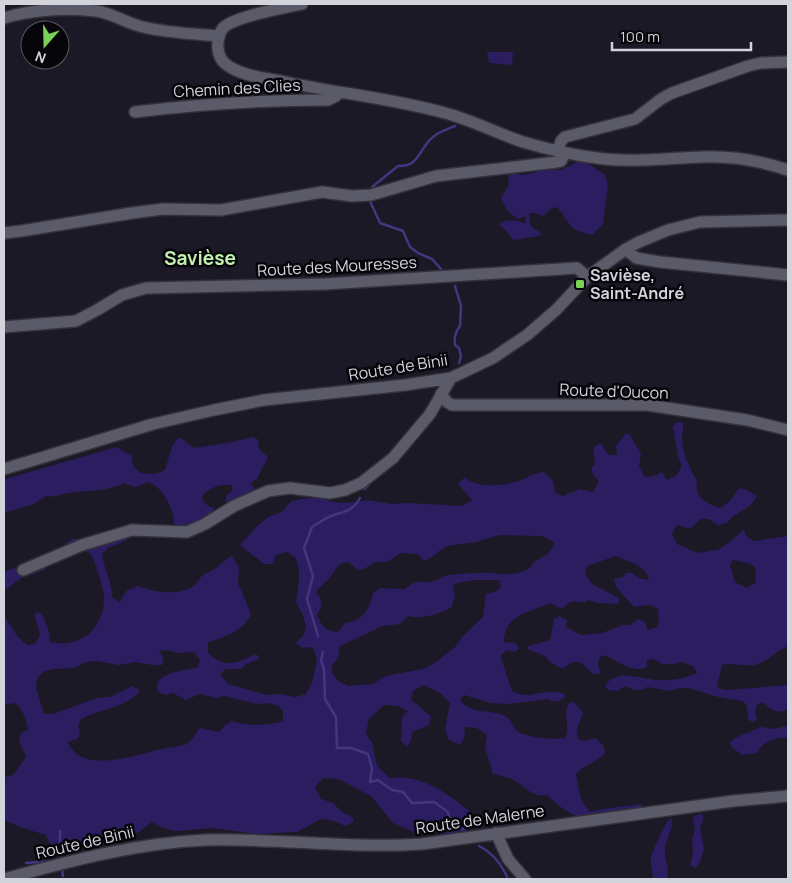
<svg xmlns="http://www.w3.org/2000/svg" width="792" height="883" viewBox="0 0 792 883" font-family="Manrope,sans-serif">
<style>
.green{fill:#2c1d60;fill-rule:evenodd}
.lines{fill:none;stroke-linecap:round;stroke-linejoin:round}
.stream{stroke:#433680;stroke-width:2.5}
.minor-casing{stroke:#33323b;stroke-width:14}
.minor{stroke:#5b5a69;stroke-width:11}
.poi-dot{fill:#7ad156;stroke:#06050a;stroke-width:2}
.labels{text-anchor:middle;stroke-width:5;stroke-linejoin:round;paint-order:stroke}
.street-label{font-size:16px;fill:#d3d3dc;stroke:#06050a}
.poi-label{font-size:16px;font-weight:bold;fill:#d3d3dc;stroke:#06050a;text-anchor:start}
.quarter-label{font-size:19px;font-weight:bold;fill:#c1f1b0;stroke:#06050a}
</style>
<rect width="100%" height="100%" fill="#1a1925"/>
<path class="green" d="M487,52H513L512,65L489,63Z
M577,162H586L605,175L608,185L603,224L592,235C568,230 572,225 557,207L550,209L544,216L534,213H529C530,226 530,227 542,233L539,236L513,240L509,234L499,224C508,217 516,222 526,223L525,216L519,219C509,214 505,209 501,198L509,185L508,178L510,172L522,175L534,173L541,168L561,170Z
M677,422L683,423C684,429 682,434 682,439C683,455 690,468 697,481C693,497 708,504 720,508L730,501L739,488L747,490L757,496C749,512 736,510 727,523L718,525L708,519H701L690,529L677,525L672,534L677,544L698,553L720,549L744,530L746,536L754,541L788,536V646C776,651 767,662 754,665C743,667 733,662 722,665L717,686L721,689L728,690L788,685V708C778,717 771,708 762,702L757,705L755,711L757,719L753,722L748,720L747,706L743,701L722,698L688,688H680L671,691L647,687C640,692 633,690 625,686L618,691L608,690L605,686C615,669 639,678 655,680C669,681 685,679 697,673L693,666L682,662L675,664H663L653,659L647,660V667C634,674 617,661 605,655L599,658L598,665L601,673L593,674C581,663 579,655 563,669L551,663L545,656L527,649L528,646L550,640L554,619L559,616L567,620L566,627L581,635L602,633L623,625H630L638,619L644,621L648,630L657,627L659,620L658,609L650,605L634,607L617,588L614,580L616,578L623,577L626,573H632L639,578L649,580C646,565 629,562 616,556L587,566L585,574L592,584L619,598V604L597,603L589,600C577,607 575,595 562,609L550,603C530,613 504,614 504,642L516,643L519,649L514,652L507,650L501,655L502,661L512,691C530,699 531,693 548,692C554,691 560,693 565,694L564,698C558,702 554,703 548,699L509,704L491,703L464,695L460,700C472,715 487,709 503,715C511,718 511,724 515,729C522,738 554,740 565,738C571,726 562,716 569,703L574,702L583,713L577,730L578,739L583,741L596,738L604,747L605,754C596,762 584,765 576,774C579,788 579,803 591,812C608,807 623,807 641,804L643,807L639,809L581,817C566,814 558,804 547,795C532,798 526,787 515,781C509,777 500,776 493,774L485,747L487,735L477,728L464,727L465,736L460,745L448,739L445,729L450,703L440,693L424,685L413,691L411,700L431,716L429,725L412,732L411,741L407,747L401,741L402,717L408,711L398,706L384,705L369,719L366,733L372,743L377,765L389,778C420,774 447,792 469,811L470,821L466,832L454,834L435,833L419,834L393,823L372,797L339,779L323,778L315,787L321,799L333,803L342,812L352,817L354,822L345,826L334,821L321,819L297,832L256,834L213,828L176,831L161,827L152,822L139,832L133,835L117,829C111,833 104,842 98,844C92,846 84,845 78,846C62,849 53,855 46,835L23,828L4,820V777L13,775L26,757L19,741L21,733L28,730C27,720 23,710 15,703L4,705V615L17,636L27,645L35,644L40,635L35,616L36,612L41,613C46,623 50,630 50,642C79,649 104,629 104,599C104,587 96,565 91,554L86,551L58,550L72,539H81L88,547L128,536L126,541L108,548L102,554C104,569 112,582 112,597L120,602L126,591L138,586C155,592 178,597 195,585C198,582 199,578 202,576C205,573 209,572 213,570C219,566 224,560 232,556L239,568L238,583L251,614C243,632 225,636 208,643V653C225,669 236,663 256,654L260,658L246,664L241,669H226L220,674L228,684L267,695L281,694L295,697L306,694L313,680L317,658L312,647L303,648L295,643L304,635L306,626L303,615L296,602L299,582V571L296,558L287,552L276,555L273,564H264L240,545L256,527L268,517L282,512L291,501L318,497L333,502L348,503L367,500L392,504L409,503L462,506L472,500L458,484L465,477C477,489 503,486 518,481C527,478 534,473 544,472L553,481L555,493L563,496L580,489L593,492L599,481L593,475L591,468L595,464L593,448L601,443L608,455H617L616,446L626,433L630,435L641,454L639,466L645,477L654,476L662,472L667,480L677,475L682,465L678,457L673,427ZM500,535L542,536L554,542C552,555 542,556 533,563C529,567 533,566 528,569C517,576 503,574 491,573C478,572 461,574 448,575C442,576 439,580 434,581C421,585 420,576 405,589L380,588L373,593C370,609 362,621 345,623L338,632C325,631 322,626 317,615C323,605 323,601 316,592C320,587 323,584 328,580C335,573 336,562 349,562L355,568L362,570L376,562H387L401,553L418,554L424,561L432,557L439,551L448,546L476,542ZM733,560L748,563L755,567L756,582L747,588L735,582L730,566ZM474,580H499L501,587L495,592L486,594L483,617L462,637L455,647L433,664L423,669L386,676L372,684L348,686L337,680L332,672V665L338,658L340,646L383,626L400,624L408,616C423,620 437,614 451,608L455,597L453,584ZM167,650L178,653L194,652L200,660L198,667C185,671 151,672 158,692L166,695L173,693L186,700L200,694L217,698L225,696L257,704L269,703L278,706L283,711V721C267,726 247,726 231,721L223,727L219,732L200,728C196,733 192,740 187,744C183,746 167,748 161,749C136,755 80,775 68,742L77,739L80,734L78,726L81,719C100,709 125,708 140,691L133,686L110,697L97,698L53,714H44L36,688L37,679L43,672L53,669L74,668L86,662L97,661L119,665L135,662L152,665H162L164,659L159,651Z
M253,437L259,440C256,450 262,451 268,457L257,479L251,483L255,490L229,503L226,502V496L233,490L231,485C219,484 211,487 202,496C203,503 206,505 213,508L214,511C210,518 202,520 195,523C190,526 182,531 176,526C173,524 174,519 173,515C169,502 162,487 148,482L135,487L124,483C106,492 88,490 69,493C59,494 57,498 46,496L34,504L4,513V480L9,478L116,447L132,456C131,476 151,477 165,470L172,446L177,439L181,438L194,448L227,443Z
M40,558L45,570L21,578L4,591V572Z
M788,726V741L787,738C776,736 761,743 757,753L743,755L732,748L730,742L735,738L761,727L773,729Z
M699,814L703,815V821L700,827L704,849L700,862L696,868L690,865L693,852L692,839L695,829L693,820L694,816Z
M670,818L672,820C673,832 664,840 665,852C665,862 670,869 667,879H653C653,872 650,865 651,859C651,853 666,821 670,818Z"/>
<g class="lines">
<path class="stream" d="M372,187L398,166C420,167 419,148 433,137C438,132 448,129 455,126
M370,201L380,223L403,231L410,247L418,253L432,259L442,270
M455,286L461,306L460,326C455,332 454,338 455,345L459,348L461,356L459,363
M365,489L370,483
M318,636L307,599L313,576L304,548L312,527C319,523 326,517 334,515C346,511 354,510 360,498
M323,652L321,660L324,669L325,699L336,717L337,748H351L368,754L372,768L370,782L378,780L392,790L403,792L412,803L434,802L448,812L450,821L463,829
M479,846C493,853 502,865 508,879
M59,861L60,860V831
M26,863L51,861
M62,870L63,876"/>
<g class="minor-casing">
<path id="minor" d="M302,4C285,8 235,16 223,28C220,31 219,37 218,42C217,53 221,62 230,67C244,76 265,78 281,81C335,93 391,98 445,113C472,120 496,133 523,142C547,149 572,155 597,158C631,163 668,158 702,157C731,156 761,161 788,170
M4,18C30,10 68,7 96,11C112,13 126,23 143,27C168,33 194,34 219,36
M135,112C199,104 264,100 328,100L336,96L339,92
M558,151L561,141L565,137L635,119L661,99L672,93L748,66L761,63L788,62
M4,233L21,231L132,213L163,209L221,210L322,192L352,196L371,195L436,176L557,162L561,161L565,153
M626,249L636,258L660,262L788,275
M4,327L76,321L97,310L122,295L146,288L325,284L577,268L587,277
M441,394L447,402L452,405H647L747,420L788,430
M4,469L153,424L214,410L264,400L405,385L451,378L493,358L527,335L556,310L587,277L626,249L639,242L668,230L700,222L788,220
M23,570L82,545L132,530L187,532L205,524L234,506L268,491L290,488L330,493L345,490L361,483L393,458L430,414L451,378
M496,833L508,859L525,879
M4,879C70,861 137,843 205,840C278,838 350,849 422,844L733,801L788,796"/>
</g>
<use href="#minor" class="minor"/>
</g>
<rect class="poi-dot" x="575" y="279" width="10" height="10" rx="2.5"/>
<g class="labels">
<g class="street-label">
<text transform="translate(237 88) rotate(-3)" y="6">Chemin des Clies</text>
<text transform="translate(337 266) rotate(-3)" y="6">Route des Mouresses</text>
<text transform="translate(398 367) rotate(-9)" y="6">Route de Binii</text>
<text transform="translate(614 391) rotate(2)" y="6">Route d'Oucon</text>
<text transform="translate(480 819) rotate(-8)" y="6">Route de Malerne</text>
<text transform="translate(85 842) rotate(-13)" y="6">Route de Binii</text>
</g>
<g class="poi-label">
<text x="590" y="281">Savièse,<tspan x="590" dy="18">Saint-André</tspan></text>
</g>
<g class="quarter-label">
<text x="200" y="265">Savièse</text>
</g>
</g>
<rect width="792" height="883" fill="none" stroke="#d3d3dc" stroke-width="10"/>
<g transform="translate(45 45) rotate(200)"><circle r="24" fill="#06050a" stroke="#58575e"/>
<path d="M0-4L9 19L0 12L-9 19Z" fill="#7ad156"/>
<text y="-8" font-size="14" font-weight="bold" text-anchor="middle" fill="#d3d3dc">N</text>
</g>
<path d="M612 42v8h139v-8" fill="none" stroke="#d3d3dc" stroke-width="2.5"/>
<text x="620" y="42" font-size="15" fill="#d3d3dc" stroke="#06050a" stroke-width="4" paint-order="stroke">100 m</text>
</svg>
